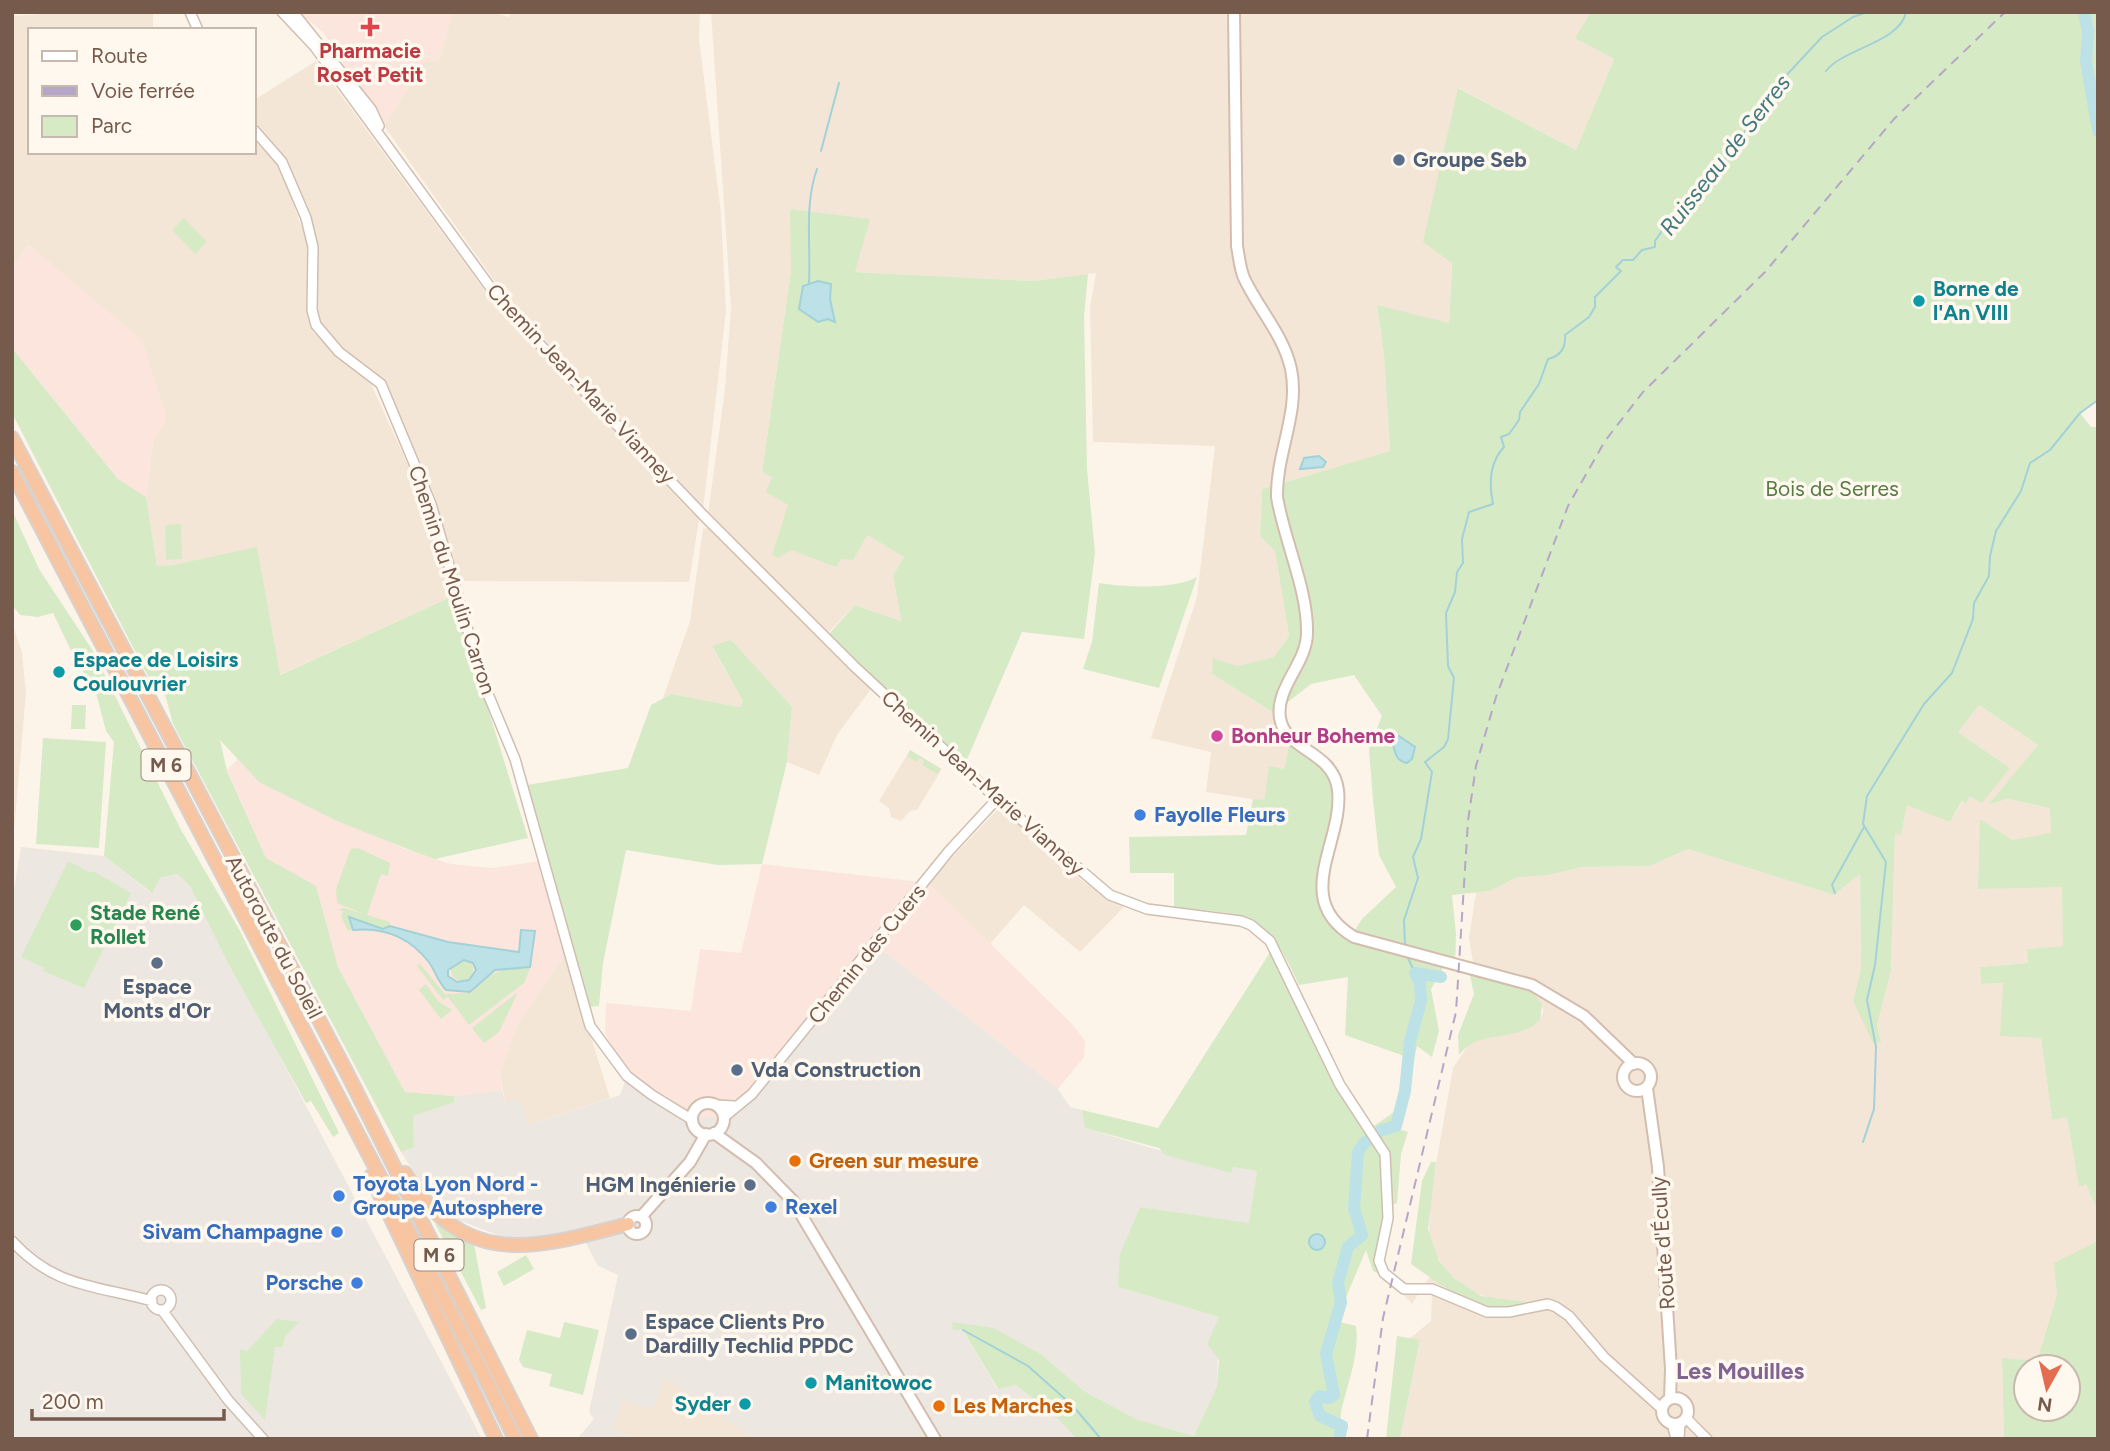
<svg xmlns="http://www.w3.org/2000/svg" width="2110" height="1451" viewBox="0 0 2110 1451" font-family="Figtree,sans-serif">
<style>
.residential{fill:#f4e6d7}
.commercial{fill:#fce5dc}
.industrial{fill:#ede7e1}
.green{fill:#d6eac6;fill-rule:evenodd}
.water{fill:#bce1e6;stroke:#a3d1d8;stroke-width:2;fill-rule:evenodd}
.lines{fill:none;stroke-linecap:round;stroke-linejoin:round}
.stream{stroke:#a3d1d8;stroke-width:2}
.river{stroke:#bce1e6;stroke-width:12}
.tertiary-casing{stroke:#d0beb0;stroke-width:12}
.secondary-casing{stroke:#d3bdae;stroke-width:14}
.trunk-casing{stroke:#d9d1cd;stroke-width:16}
.tertiary{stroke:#fff;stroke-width:9}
.secondary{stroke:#fff;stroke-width:10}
.trunk{stroke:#f7c5a1;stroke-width:12}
.rail{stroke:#b6a6c7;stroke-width:2;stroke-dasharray:10 7;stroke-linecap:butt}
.health-dot{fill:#e0444e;stroke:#fff8ef;stroke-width:2.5}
.service-dot{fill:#5c6f8a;stroke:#fff8ef;stroke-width:2.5}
.culture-dot{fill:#0f9aa8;stroke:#fff8ef;stroke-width:2.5}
.hotel-dot{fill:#d1479c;stroke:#fff8ef;stroke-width:2.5}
.shop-dot{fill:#3f7fe0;stroke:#fff8ef;stroke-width:2.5}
.leisure-dot{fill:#2e9e5b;stroke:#fff8ef;stroke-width:2.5}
.food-dot{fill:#e8710a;stroke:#fff8ef;stroke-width:2.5}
.labels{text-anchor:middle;stroke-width:7;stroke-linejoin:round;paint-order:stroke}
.shield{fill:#fff8ef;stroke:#9f897d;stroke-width:2}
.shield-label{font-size:19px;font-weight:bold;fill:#765a4c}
.health-label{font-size:21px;font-weight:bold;fill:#be3a42;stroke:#fff8ef}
.service-label{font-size:21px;font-weight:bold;fill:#4e5e75;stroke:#fff8ef;text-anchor:start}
.culture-label{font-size:21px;font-weight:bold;fill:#0d838f;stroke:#fff8ef;text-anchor:start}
.street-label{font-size:21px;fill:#765a4c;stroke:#fff8ef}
.park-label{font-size:21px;fill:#567c44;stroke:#fff8ef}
.hotel-label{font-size:21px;font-weight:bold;fill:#b23c85;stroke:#fff8ef;text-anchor:start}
.shop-label{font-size:21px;font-weight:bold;fill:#366cbe;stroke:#fff8ef;text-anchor:start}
.leisure-label{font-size:21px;font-weight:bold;fill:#27864d;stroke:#fff8ef;text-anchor:start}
.food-label{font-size:21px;font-weight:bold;fill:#c56008;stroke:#fff8ef;text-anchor:start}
.water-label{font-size:23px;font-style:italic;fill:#437a82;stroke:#fff8ef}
.neighbourhood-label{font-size:23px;font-weight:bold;fill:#816492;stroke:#fff8ef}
</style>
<rect width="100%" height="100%" fill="#fcf4e8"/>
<path class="residential" d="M67,12H153V30H30V152H254V140L280,166L307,242L306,306L313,332L371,384L425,502L453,596L279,675L173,565L157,566L146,497L153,439L165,423L29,245L12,266V16Z
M456,12H491L509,17L511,12H700L699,39L721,213L726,311L703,510L509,301L384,126L406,91L414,69L422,62L439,60L451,17Z
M711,12H1591L1576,38L1614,59L1576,150L1459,88L1449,324L1377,306L1384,355L1390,451L1262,489L1260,536L1275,550L1289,636L1274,657L1212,674L1274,713L1289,745L1284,769L1269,767L1264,801L1206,792L1211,752L1151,738L1197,597L1215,446L1093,442L1090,308L1096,273L1033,281L855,272L791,209V271L762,472L904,557L893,575L901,621L855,605L826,635L708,514L725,389L731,308Z
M316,61L499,310L699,520L689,582L459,581L435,497L383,380L330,338L317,319L315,297L317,241L288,161L254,120V100Z
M710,527L871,689L837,735L819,775L787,762L792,707L712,647L743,701L740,707L671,694L663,698L690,621L703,529Z
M12,623L22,652L26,693L12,854Z
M1979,705L2038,745L1991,803L2008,799L2051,808V834L2012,840L1978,889L2063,886V946L2028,949L2029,963L1980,967L1981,984L2003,983L2002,1012L2041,1038L2052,1120L2067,1116L2079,1186L2086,1184L2098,1212V1241L2055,1263L2057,1294L2037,1361L2002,1359L2004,1439H1400L1420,1341L1409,1339L1431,1321L1432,1296L1429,1290L1419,1293L1412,1304L1395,1285L1399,1280L1407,1284H1425L1430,1276L1474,1305L1495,1300L1472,1292L1447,1272L1434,1252L1429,1234L1430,1198L1453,1068L1468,1045L1489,1036L1528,1029L1538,1022L1543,1013V1008L1463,962H1473L1469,938L1476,892L1490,891L1518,877L1581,867L1650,866L1688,849L1834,895L1860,874L1861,968L1853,1001L1881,1041L1877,1025L1891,971L1895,832L1901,834L1907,804L1950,822L1963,801L2010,768L1958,732Z
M910,750L942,769L917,810L910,811L901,821L891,817L889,808L879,801Z
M999,808L1084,882L1124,907L1080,952L1024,905L990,944L927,884Z
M565,954L610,1098L529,1125L505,1103L500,1073L517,1025Z
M664,1376L755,1439H634L613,1428L623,1400Z"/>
<path class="commercial" d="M298,12H456L451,17L439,60L422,62L414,69L406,91L384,126L323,32Z
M29,245L142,340L165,412V423L153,439L146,497L118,479L12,348V266Z
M238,759L259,782L405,849L451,864L492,868L540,861L565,954L517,1025L500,1073L502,1090L454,1096L405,1092L338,967L316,887L266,858L227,770Z
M762,864L929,883L1073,1025L1085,1041L1084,1057L1058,1089L879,947L784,1055L724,1117L691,1119L627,1076L605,1033L606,1003L691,1011L700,949L741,953Z"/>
<path class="industrial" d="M21,847L104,856L151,893L160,878L177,874L190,886L482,1439H12V901Z
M879,947L1058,1089L1070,1107L1082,1110L1085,1128L1231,1172L1233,1167L1257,1171L1250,1224L1140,1207L1118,1287L1219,1317L1217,1386L1194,1436L1136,1419L1084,1391L1041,1354L994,1328L963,1330L997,1389L1016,1385L1055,1416L1077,1439H755L664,1377L653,1410L623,1400L614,1428L634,1439H577L594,1419L589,1412L618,1275L598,1266L579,1230L538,1238L503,1237L456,1219L429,1195L401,1152L414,1146L412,1116L455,1102L454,1096L502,1090L505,1103L520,1100L529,1125L620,1095L627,1076L691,1118L723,1117L744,1101Z"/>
<path class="green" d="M1591,12H2098V400L2080,413L2091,427H2098V1212L2086,1184L2079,1187L2067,1117L2052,1120L2041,1038L2000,1036L2003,983L1981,984L1980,967L2028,963L2027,949L2063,946L2062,887L1978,889L1980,819L2012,840L2051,833L2050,808L2008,799L1989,804L2038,745L1979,705L1958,732L2010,768L1982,803L1970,796L1966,803L1962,801L1950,822L1907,805L1901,835L1895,833L1891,971L1877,1025L1881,1042L1873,1043L1853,1001L1861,968L1860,874L1834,895L1688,849L1650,866L1581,867L1548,875L1518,877L1490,891L1452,895L1456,934L1455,966L1443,964L1440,980H1436L1431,989L1439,1031L1432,1057L1417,1046L1401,1120L1395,1128L1408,1132L1401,1154L1397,1203L1389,1206L1382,1275L1373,1271L1366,1250L1336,1321L1356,1326C1360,1353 1347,1385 1341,1412C1340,1422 1342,1429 1339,1439H1077L1054,1415L1016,1385L998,1389L963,1330H953L952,1322L994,1328L1041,1354L1084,1391L1136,1419L1194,1436L1217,1386L1219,1360L1207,1344L1219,1317L1118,1287L1120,1254L1140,1207L1249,1223L1257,1171L1233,1167L1231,1173L1165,1155L1159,1148L1085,1128L1082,1110L1158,1128L1274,946L1340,1085L1376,1134L1374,1126L1394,1112L1407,1057L1345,1035L1348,977L1299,985C1264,909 1253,916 1174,907V873H1130L1129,837L1246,835L1253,799L1264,800L1269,766L1284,769L1289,745C1307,756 1332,771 1334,796C1335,802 1331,811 1330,818C1321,859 1299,916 1350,938L1362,919L1396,887L1379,855L1373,800L1369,749L1382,716L1354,675L1311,684L1274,713L1212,674L1213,658L1237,666L1274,657L1289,636L1275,551L1260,536L1262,489L1390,451L1384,355L1377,305L1449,323L1452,263L1423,242L1458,88L1576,150L1614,59L1575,38Z
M790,209L870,219L855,272L1033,281L1088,274L1084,316L1087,469L1095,553L1084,639L1022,632L965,764L828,635L855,605L901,621L893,575L904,557L867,535L853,560L841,559L836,567L791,550L778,558L772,555L788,505L766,492L772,478L762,472L791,271Z
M184,218L207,242L195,254L172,230Z
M12,348L118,479L146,497L157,566L173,565L257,547L280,675L453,596L528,838L435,859L415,852L337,821L259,782L220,740L227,771L266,858L316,886L338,967L405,1092L454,1096L455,1102L413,1116L414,1147L401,1152L173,724L165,694L157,683L151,682L12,413Z
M12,510L39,569L93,651L180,828L240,931L339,1133L333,1137L311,1101L306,1103L227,961L190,886L177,874L160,878L152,893L104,856L114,742L106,731L95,689L77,663L53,613L38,617L20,615L12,605Z
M181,524L182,559L166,560L165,525Z
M1197,577L1159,688L1083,669L1092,642L1099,583C1124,587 1175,590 1197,577Z
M731,640L792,707L787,762L762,864L718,865L626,850L603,963L599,1006L587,1007L527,785L628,768L651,705L671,694L740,707L743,701L712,646Z
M72,705H86L85,729H71Z
M43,738L106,742L99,848L36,844Z
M910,750L941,769L937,774L922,765L924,761L920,758L916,762L907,756Z
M358,848L390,863L388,876L381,874L367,915L337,903L336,889L349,853L351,849Z
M68,861L91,873L93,871L131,893L84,988L43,971L44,968L21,957Z
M344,908L390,922V926L383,929L349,917L352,930L348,931L341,916L343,911L338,910Z
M451 970a11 11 0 1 1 22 0a11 11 0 1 1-22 0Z
M420,964L445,994L471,993C490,974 502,965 530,968L524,983L469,1025L448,997L443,1000L417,966Z
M1469,971L1531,990L1542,1004L1540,1020C1518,1043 1479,1028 1459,1055L1458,1035L1474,994Z
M426,984L438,1001L452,1010L441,1019L419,990Z
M518,992L499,1032L484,1043L472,1028Z
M1431,1162H1436L1428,1229L1439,1261L1454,1278L1481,1296L1534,1303C1487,1324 1448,1289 1411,1264L1422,1181Z
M431,1216L474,1244L486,1308L481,1310Z
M2098,1241V1439H2004L2002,1358L2037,1361L2057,1294L2054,1263ZM2026,1367H2068V1409H2026Z
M526,1255L534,1269L504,1286L497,1272Z
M277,1319L299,1322L285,1336L283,1347H275L265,1420L241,1394L240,1349L247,1351Z
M564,1322L599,1330L583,1395L549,1386L552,1374L523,1367L519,1360L527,1330L560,1338Z
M1397,1336L1420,1340L1400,1439H1386Z"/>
<path class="water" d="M818,281L831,284L830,299L835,322L828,319L818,322L799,309L803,286Z
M1319,456L1326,462L1323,467L1300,469L1304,458Z
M1399,736L1415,747L1412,759L1407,763C1396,761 1395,753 1393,744Z
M349,917L383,929L390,926L448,942L519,952L521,930L535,931L530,967L495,970L470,992L446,990C438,982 435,970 428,961C409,937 383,927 353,930ZM464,960L473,963L476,970L469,980L457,982L448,976V970Z
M1309 1242a8 8 0 1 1 16 0a8 8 0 1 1-16 0Z"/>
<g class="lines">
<path class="stream" d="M1826,71C1842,49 1901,42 1906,12
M821,151L839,83
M809,283C811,245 804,205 817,169
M1835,893L1832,885L1864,827
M1405,947L1404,920L1418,878L1413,857L1421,839L1432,772L1425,762L1444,747L1448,739L1454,678L1448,666L1446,613L1455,592L1457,572L1463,563L1462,539L1469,512L1493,504C1489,485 1489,463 1504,447L1501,437L1509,434L1519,420L1520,412L1539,384L1548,359C1561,356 1566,348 1565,335L1589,317L1595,307V297L1621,271L1616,267L1623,260H1633L1642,250L1655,247V241L1672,216L1699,190L1734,148L1769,94L1822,37L1853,17L1867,12
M1407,956L1415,973
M1863,1142L1874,1109L1876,1047L1867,1000L1875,965L1886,862L1863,824L1867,796L1924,704L1952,673L1973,619L1974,603L1989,576L1990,556L1996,531L2021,491L2030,463L2050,450L2080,413L2098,400
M963,1330L1028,1366L1073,1406L1101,1439"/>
<path class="river" d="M2084,12L2088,32L2086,61L2098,131
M1415,973L1441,977
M1339,1439L1342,1426L1320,1416L1315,1402L1319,1396L1329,1398L1334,1395L1326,1354L1341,1302L1338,1283L1348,1247L1362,1235L1354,1208L1358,1152L1364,1143L1382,1130L1396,1126L1405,1091L1410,1041L1421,1001L1420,983L1415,973"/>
<g class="tertiary-casing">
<path id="tertiary" d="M190,12L198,30
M282,12L315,47L507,310L704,516L854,666L997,799L1110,895L1147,909L1241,921L1251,925L1270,941L1340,1085L1385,1154L1388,1218L1379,1261L1384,1273L1404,1289H1432L1487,1312H1509L1548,1304L1556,1307L1569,1316L1604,1357L1662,1409
M293,12L371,109L379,126
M254,130L282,162L306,218L313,247L312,310L316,325L339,352L381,384L431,504L483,682L515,759L590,1026L627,1076L652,1095L691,1119
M716,1105L734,1106
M724,1117L752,1094L949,851L997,799
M12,1241C55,1288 95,1285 152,1301
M151 1300a10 10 0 1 1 20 0a10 10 0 1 1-20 0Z
M162,1310L228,1400L263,1439
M1686,1418L1707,1439
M1672,1423L1676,1439
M1679,1439L1680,1423"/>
</g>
<g class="secondary-casing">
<path id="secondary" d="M1234,12L1237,246C1239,257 1240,269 1244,278C1259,310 1283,334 1291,369C1300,413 1276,453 1277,497C1284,540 1308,590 1307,633C1307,663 1275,688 1280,718C1285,751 1333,750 1338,790C1344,842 1290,899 1354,937L1532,985L1584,1016L1634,1064
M1623 1077a14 14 0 1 1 28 0a14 14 0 1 1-28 0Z
M1647,1088L1658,1167L1671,1369L1670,1399
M692 1119a16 16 0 1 1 32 0a16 16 0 1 1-32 0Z
M714,1133L756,1163L793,1201L935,1439
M628 1225a9 9 0 1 1 18 0a9 9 0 1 1-18 0Z
M641,1217L690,1162L706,1134
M1662 1411a13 13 0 1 1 26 0a13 13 0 1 1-26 0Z"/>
</g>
<g class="trunk-casing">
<path id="trunk" d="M12,438L346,1071L531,1439
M12,472L478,1364L515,1439
M405,1173C465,1270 533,1249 628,1224
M371,1176L496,1439"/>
</g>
<use href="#tertiary" class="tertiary"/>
<use href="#secondary" class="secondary"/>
<use href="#trunk" class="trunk"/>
<path class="rail" d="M1367,1439L1383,1318L1456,1012L1468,821L1476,766L1496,697L1568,506L1605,441L1643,392L1765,272L1894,119L2005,12"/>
</g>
<path class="health-dot" d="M366.5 16.5h7v7h7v7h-7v7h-7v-7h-7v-7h7z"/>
<g class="service-dot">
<circle cx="1399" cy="160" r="7"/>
<circle cx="157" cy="963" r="7"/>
<circle cx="737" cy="1070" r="7"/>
<circle cx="750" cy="1185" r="7"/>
<circle cx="631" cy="1334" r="7"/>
</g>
<g class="culture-dot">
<circle cx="1919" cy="301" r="7"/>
<circle cx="59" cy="672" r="7"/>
<circle cx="811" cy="1383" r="7"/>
<circle cx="745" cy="1404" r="7"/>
</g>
<circle class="hotel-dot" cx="1217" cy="736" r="7"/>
<g class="shop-dot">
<circle cx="1140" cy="815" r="7"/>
<circle cx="339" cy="1196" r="7"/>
<circle cx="771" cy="1207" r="7"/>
<circle cx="337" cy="1232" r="7"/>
<circle cx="357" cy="1283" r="7"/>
</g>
<circle class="leisure-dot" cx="76" cy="925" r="7"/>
<g class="food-dot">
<circle cx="795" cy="1161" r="7"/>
<circle cx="939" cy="1406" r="7"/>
</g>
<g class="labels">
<g class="shield">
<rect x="141.5" y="749.5" width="49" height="31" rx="5"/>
<rect x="414.5" y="1239.5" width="49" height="31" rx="5"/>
</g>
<g class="shield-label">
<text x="166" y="772">M 6</text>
<text x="439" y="1262">M 6</text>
</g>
<g class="health-label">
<text x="370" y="58">Pharmacie<tspan x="370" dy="24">Roset Petit</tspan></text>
</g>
<g class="service-label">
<text x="1413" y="167">Groupe Seb</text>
<text x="157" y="994" text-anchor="middle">Espace<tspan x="157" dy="24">Monts d'Or</tspan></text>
<text x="751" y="1077">Vda Construction</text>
<text x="736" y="1192" text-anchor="end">HGM Ingénierie</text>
<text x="645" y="1329">Espace Clients Pro<tspan x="645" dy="24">Dardilly Techlid PPDC</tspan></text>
</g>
<g class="culture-label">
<text x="1933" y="296">Borne de<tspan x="1933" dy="24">l'An VIII</tspan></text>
<text x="73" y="667">Espace de Loisirs<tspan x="73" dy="24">Coulouvrier</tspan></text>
<text x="825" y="1390">Manitowoc</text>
<text x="731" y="1411" text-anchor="end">Syder</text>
</g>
<g class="street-label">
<text transform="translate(581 384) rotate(47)" y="7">Chemin Jean-Marie Vianney</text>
<text transform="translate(452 580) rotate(72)" y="7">Chemin du Moulin Carron</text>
<text transform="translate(983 783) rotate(42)" y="7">Chemin Jean-Marie Vianney</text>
<text transform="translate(274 937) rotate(62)" y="7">Autoroute du Soleil</text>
<text transform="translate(867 954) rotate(-51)" y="7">Chemin des Cuers</text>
<text transform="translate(1663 1243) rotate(-94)" y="7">Route d'Écully</text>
</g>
<g class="park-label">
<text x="1832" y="496">Bois de Serres</text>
</g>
<g class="hotel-label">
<text x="1231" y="743">Bonheur Boheme</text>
</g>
<g class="shop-label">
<text x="1154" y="822">Fayolle Fleurs</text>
<text x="353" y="1191">Toyota Lyon Nord -<tspan x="353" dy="24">Groupe Autosphere</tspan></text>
<text x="785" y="1214">Rexel</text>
<text x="323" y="1239" text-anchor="end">Sivam Champagne</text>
<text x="343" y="1290" text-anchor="end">Porsche</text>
</g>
<g class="leisure-label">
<text x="90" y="920">Stade René<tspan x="90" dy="24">Rollet</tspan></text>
</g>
<g class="food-label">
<text x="809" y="1168">Green sur mesure</text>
<text x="953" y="1413">Les Marches</text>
</g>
<g class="water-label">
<text transform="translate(1725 155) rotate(-52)" y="8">Ruisseau de Serres</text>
</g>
<g class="neighbourhood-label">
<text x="1740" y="1379">Les Mouilles</text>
</g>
</g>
<rect width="2110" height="1451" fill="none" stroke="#765a4c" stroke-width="28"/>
<rect x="28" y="28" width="228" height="126" fill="#fff8ef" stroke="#c8b9ae" stroke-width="2"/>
<rect x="42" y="51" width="35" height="10" fill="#ffffff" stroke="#c8b9ae" stroke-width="2"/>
<text x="91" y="63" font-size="21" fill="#765a4c">Route</text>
<rect x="42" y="86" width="35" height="10" fill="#b6a6c7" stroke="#c8b9ae" stroke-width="2"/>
<text x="91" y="98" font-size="21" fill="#765a4c">Voie ferrée</text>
<rect x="42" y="116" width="35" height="21" fill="#d6eac6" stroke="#c8b9ae" stroke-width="2"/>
<text x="91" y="133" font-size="21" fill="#765a4c">Parc</text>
<g transform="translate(2047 1388) rotate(188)"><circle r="33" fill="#fff8ef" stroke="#c8b9ae" stroke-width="2"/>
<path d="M0-5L12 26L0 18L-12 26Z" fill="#e46c50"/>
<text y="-10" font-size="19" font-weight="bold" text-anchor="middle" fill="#765a4c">N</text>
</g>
<path d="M32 1409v10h192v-10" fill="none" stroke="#765a4c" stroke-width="3.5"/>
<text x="42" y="1409" font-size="21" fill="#765a4c" stroke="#fff8ef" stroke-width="5" paint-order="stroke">200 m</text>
</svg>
